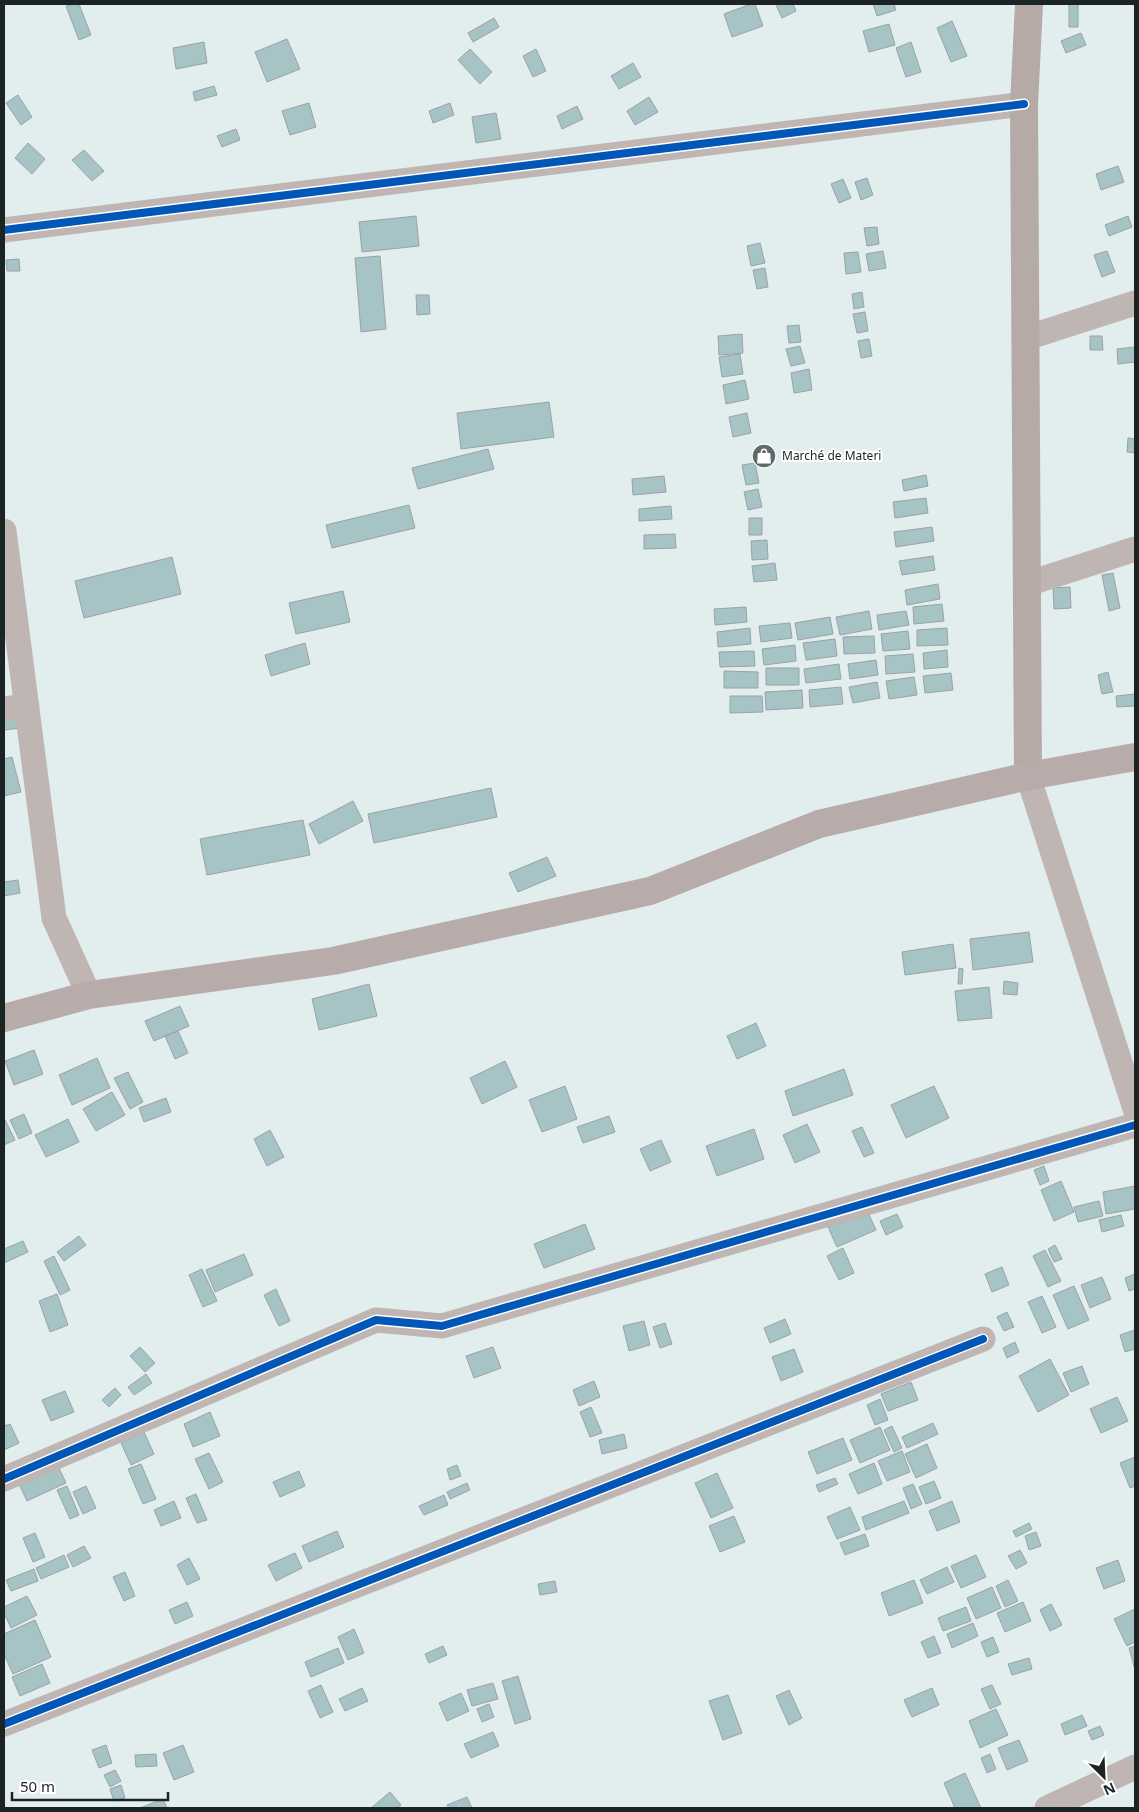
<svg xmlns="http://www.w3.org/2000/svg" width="1139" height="1812" viewBox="0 0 1139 1812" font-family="'Noto Sans',sans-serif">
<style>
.building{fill:#a6c3c5;stroke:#9ba3a4}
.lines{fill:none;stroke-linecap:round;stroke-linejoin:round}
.minor{stroke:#bfb5b2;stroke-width:25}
.secondary{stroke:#b6aaa7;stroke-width:28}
.primary{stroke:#b8acaa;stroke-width:28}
.cycleway-casing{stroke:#fff;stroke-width:11}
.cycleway{stroke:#0057b8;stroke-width:8}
.labels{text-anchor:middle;stroke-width:4;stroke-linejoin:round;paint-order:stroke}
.poi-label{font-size:12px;fill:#1c2324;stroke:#fff;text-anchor:start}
</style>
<rect width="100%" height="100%" fill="#e2edee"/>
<path class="building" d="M74,4H79L91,35L79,40L66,6Z
M751,4H755L763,26L732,37L724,14Z
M778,4H793L796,11L782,18L776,5Z
M873,4H894L896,10L877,16Z
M1069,4H1078V27H1069Z
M494,18L499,27L473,42L468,33Z
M952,21L967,56L951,62L937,28Z
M889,24L895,45L869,52L863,31Z
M1081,33L1086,45L1066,53L1061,41Z
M287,39L300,69L267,82L255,52Z
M204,42L207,63L176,69L173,48Z
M911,42L921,72L906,77L896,48Z
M470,49L492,72L480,84L458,60Z
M536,49L546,71L533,77L523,56Z
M633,63L641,77L619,89L611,76Z
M214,86L217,95L195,101L193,92Z
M18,95L32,117L21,125L6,103Z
M649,97L658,112L635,125L627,111Z
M309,103L316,127L290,135L282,111Z
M450,103L454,115L433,123L429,111Z
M577,106L583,119L562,129L557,116Z
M496,113L501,139L476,143L472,117Z
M236,129L240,140L222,147L217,136Z
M28,143L45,159L32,174L15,158Z
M84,150L104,171L92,181L72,160Z
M1118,166L1124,182L1101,190L1096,174Z
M867,178L873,195L861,200L855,182Z
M843,179L851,198L839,203L831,184Z
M416,216L419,246L362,252L359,222Z
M1128,216L1132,227L1109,236L1105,225Z
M877,227L879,244L867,246L864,228Z
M760,243L765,263L751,266L747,246Z
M883,251L886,268L869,271L866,254Z
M1107,251L1115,272L1102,277L1094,255Z
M858,252L861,272L846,274L844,253Z
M380,256L386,329L361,332L355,258Z
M19,259L20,271H7L6,260Z
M765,268L768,287L757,289L753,270Z
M862,292L864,307L854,309L852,294Z
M416,295H429L430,314L417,315Z
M865,312L868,331L857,333L853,314Z
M799,325L801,342L789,343L787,326Z
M742,334L743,353L719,355L718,336Z
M1090,336H1102L1103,350H1090Z
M869,339L872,356L861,358L858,341Z
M800,346L805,363L791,366L786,349Z
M1135,347V362L1118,364L1117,349Z
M740,354L743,374L722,377L719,357Z
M809,369L812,390L794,393L791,373Z
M745,380L749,399L726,404L723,385Z
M549,402L554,437L461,449L457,413Z
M747,413L751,433L733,437L729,417Z
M1128,438L1135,439V453L1127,452Z
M488,449L494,469L418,489L412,468Z
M755,463L759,483L746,485L742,465Z
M926,475L928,486L904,491L902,480Z
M664,476L666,492L633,495L632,479Z
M758,489L762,507L748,510L744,492Z
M926,498L928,513L895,518L893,502Z
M409,505L415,528L332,548L326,525Z
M671,506L672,519L639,521V509Z
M749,518H762V535H749Z
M932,527L934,541L896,547L894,532Z
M675,534L676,548L644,549V535Z
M767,540L768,559L752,560L751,541Z
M933,556L935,570L902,575L899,561Z
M172,557L181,594L84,618L75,581Z
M775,563L777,580L754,582L752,566Z
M1113,573L1120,608L1109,611L1102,575Z
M938,584L940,599L907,605L905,590Z
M1070,587L1071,608L1054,609L1053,588Z
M343,591L350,622L296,634L289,603Z
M942,604L944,621L914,624L913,607Z
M746,607L747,622L715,625L714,609Z
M869,611L872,629L840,635L836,617Z
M906,611L909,625L879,630L877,615Z
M830,617L833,634L798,640L795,623Z
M790,623L792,638L761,642L759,626Z
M750,628L751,644L718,647L717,632Z
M947,628L948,645L917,646V630Z
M908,631L910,649L883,651L881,634Z
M874,636L875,653L844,654L843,637Z
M835,639L837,656L806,660L803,643Z
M305,643L310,664L271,676L265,655Z
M795,645L796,661L764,665L762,649Z
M947,650L948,667L924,669L923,653Z
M754,651L755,666L720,667L719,652Z
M913,654L915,672L886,674L885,656Z
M876,660L878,675L850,679L848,664Z
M839,664L841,679L806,683L804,669Z
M766,668H799V685H766Z
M724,671L758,672V688H724Z
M1108,672L1113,692L1102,694L1098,675Z
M951,673L953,690L925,693L923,676Z
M914,677L917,695L889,699L886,681Z
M877,682L880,698L853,703L849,687Z
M841,687L843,704L810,707L809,690Z
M802,690L803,708L766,710L765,692Z
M1135,694V706L1117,707L1116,696Z
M730,696H762L763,712L730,713Z
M19,710L21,728L4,730V712Z
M12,757L21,792L4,796V759Z
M491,788L497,817L374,843L368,814Z
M353,801L363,821L319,844L309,824Z
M303,820L310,855L207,875L200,839Z
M547,857L556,876L518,892L509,873Z
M18,880L20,893L4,896V882Z
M1029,932L1033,962L973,970L970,939Z
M953,944L956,968L905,975L902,952Z
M959,968L963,969L962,984H958Z
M1004,981L1018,983L1017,995L1003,994Z
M369,984L377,1016L319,1030L312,999Z
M989,987L992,1018L958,1021L955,991Z
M180,1006L189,1026L154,1041L145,1021Z
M756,1023L766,1046L737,1059L727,1036Z
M178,1031L188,1053L175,1059L165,1036Z
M34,1050L43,1074L14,1085L5,1061Z
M97,1058L110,1088L72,1105L59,1075Z
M505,1061L517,1087L482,1104L470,1078Z
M844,1069L853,1095L793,1116L785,1091Z
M128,1072L143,1102L130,1109L114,1078Z
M565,1086L577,1119L542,1132L529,1100Z
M934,1086L949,1118L906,1138L891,1105Z
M112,1092L125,1115L96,1131L83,1109Z
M166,1098L171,1112L144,1122L139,1108Z
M24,1114L32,1133L19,1139L10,1120Z
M609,1116L615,1132L583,1143L577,1127Z
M4,1118L15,1140L4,1145Z
M68,1119L79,1142L46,1157L35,1135Z
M807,1124L820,1152L795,1163L783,1135Z
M862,1127L874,1153L864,1157L852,1131Z
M754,1129L764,1159L717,1176L706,1146Z
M270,1130L284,1157L267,1166L254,1139Z
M661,1140L671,1162L650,1171L640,1149Z
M1044,1166L1049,1181L1040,1185L1034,1170Z
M1061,1181L1074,1212L1054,1221L1041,1190Z
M1135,1186V1209L1106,1214L1103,1192Z
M1099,1201L1103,1216L1078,1222L1074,1207Z
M867,1210L876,1230L837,1247L828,1227Z
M897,1214L903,1227L886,1235L880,1221Z
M1121,1215L1124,1226L1102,1232L1099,1220Z
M585,1224L595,1249L544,1268L534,1244Z
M79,1236L86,1245L64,1261L57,1252Z
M23,1241L28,1252L4,1263V1249Z
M1055,1245L1062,1259L1054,1262L1048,1249Z
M843,1248L854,1273L839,1280L827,1256Z
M1045,1250L1061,1281L1048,1287L1033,1256Z
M244,1254L253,1275L215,1292L206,1270Z
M54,1256L70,1290L60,1295L44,1261Z
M1002,1267L1009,1285L992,1292L985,1274Z
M202,1269L217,1301L203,1307L189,1275Z
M1135,1274V1289L1129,1291L1125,1278Z
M1102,1277L1111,1299L1090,1308L1081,1285Z
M1074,1286L1089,1320L1068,1329L1053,1295Z
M276,1289L290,1321L279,1326L264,1295Z
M57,1294L68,1325L50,1332L39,1301Z
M1042,1296L1056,1327L1042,1333L1028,1302Z
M1007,1312L1014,1327L1004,1331L997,1317Z
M785,1319L791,1334L770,1343L764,1328Z
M644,1321L650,1345L629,1351L623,1326Z
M665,1323L672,1344L660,1348L653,1327Z
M1135,1330V1349L1125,1352L1120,1335Z
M1015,1342L1019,1352L1007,1358L1003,1348Z
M140,1347L155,1363L145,1372L130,1356Z
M493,1347L501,1368L474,1378L466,1356Z
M794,1349L803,1372L781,1381L772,1357Z
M1050,1359L1069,1395L1038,1412L1019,1376Z
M1082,1366L1089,1384L1071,1392L1063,1373Z
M146,1374L152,1383L134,1395L128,1387Z
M594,1381L600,1397L579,1406L573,1390Z
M911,1382L918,1400L888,1411L881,1394Z
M115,1388L121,1395L109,1407L102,1400Z
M65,1391L74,1412L51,1421L42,1400Z
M1117,1397L1128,1421L1101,1433L1090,1409Z
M880,1399L888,1420L875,1425L867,1405Z
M591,1407L602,1433L590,1437L580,1412Z
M210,1412L220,1436L193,1447L184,1424Z
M933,1423L938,1434L907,1448L902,1437Z
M10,1424L19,1443L4,1450V1426Z
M892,1426L902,1448L894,1452L884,1430Z
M880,1427L890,1450L860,1463L850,1440Z
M144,1432L154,1454L131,1465L121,1443Z
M624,1434L627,1448L602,1454L599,1440Z
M843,1438L852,1460L817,1474L808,1452Z
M927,1444L937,1468L916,1478L905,1454Z
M902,1451L910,1472L887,1481L878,1461Z
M209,1453L223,1482L209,1489L195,1459Z
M1135,1457V1486L1130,1488L1120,1463Z
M874,1463L882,1484L858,1494L849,1474Z
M141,1464L156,1499L143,1504L128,1469Z
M457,1465L461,1476L450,1480L447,1469Z
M58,1466L66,1483L27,1501L19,1484Z
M299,1471L305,1486L280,1497L273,1482Z
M717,1473L733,1508L711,1518L695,1483Z
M835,1478L838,1484L819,1492L816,1485Z
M934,1481L941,1498L926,1504L919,1487Z
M467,1483L470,1490L450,1499L447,1492Z
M913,1484L922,1504L911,1509L903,1488Z
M67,1486L79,1515L70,1519L57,1490Z
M86,1486L96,1508L83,1514L73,1492Z
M196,1494L207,1520L197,1523L186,1498Z
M444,1495L448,1505L424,1515L419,1506Z
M174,1501L181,1518L161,1526L154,1510Z
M904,1501L909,1513L866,1530L862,1517Z
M952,1501L960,1522L937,1531L929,1511Z
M850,1507L860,1530L837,1539L827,1517Z
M734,1516L745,1542L720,1552L709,1526Z
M1029,1523L1032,1529L1016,1537L1013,1531Z
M337,1531L344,1547L309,1562L302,1546Z
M1036,1532L1041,1546L1029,1550L1025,1536Z
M35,1533L45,1557L33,1562L23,1538Z
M865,1534L869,1546L845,1555L840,1543Z
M84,1546L91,1558L73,1567L67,1555Z
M1020,1550L1027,1563L1016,1569L1008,1556Z
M295,1553L302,1568L276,1581L268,1565Z
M64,1555L69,1567L41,1579L36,1568Z
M976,1555L986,1577L961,1588L951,1566Z
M189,1558L200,1579L187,1585L177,1565Z
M1118,1560L1125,1581L1104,1589L1096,1568Z
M947,1567L954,1582L927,1594L920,1580Z
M34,1569L38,1581L11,1591L6,1580Z
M125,1572L135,1596L124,1601L113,1577Z
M914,1580L923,1603L889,1616L881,1593Z
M1008,1580L1018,1601L1005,1607L996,1586Z
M555,1581L557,1592L540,1595L538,1584Z
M992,1587L1001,1608L976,1619L967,1598Z
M27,1596L37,1615L11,1628L4,1613V1607Z
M187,1602L193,1616L175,1624L169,1610Z
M1023,1602L1031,1621L1005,1632L997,1613Z
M1051,1604L1062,1625L1050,1631L1040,1610Z
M966,1607L971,1621L943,1631L938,1618Z
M1135,1609V1642L1127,1646L1114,1619Z
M35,1620L51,1657L13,1674L4,1654V1634Z
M973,1623L978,1636L952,1648L947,1634Z
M354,1629L364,1653L348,1660L338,1637Z
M934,1636L941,1653L928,1658L921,1642Z
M993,1637L999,1652L987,1657L981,1642Z
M443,1646L447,1655L429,1663L425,1654Z
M1135,1646V1670L1129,1648Z
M338,1648L344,1663L311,1677L305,1662Z
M1029,1658L1032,1669L1012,1675L1008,1664Z
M42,1664L50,1683L20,1696L12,1677Z
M518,1676L531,1719L515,1724L502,1681Z
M493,1683L498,1699L472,1706L467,1690Z
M321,1685L333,1712L320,1718L308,1691Z
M992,1685L1001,1704L990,1709L981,1689Z
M362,1688L368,1701L345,1711L339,1699Z
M932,1688L939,1705L912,1717L904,1700Z
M789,1690L802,1718L789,1725L776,1696Z
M461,1693L469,1711L447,1721L439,1703Z
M728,1695L742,1733L723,1740L709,1701Z
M489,1704L494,1717L482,1722L477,1709Z
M996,1709L1008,1735L980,1748L969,1721Z
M1082,1715L1087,1726L1065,1735L1061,1724Z
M1100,1726L1104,1735L1092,1740L1088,1731Z
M493,1732L499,1746L471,1758L464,1744Z
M1019,1740L1028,1761L1007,1770L998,1748Z
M106,1745L112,1763L99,1768L92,1750Z
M183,1745L194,1772L174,1780L163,1753Z
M156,1754L157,1766L136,1767L135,1755Z
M990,1754L996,1769L987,1773L981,1758Z
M115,1770L121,1781L110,1787L104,1775Z
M965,1773L981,1808H955L944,1783Z
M121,1785L125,1798L114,1801L110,1789Z
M390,1792L401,1805L397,1808H371Z
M467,1797L472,1808H449L447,1805Z
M163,1799L167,1808H140Z"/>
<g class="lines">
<path class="minor" d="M4,230L1024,104
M1026,338L1135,303
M4,531L54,918L89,995
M1027,584L1135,549
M4,709L27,706
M1028,776L1135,1109
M4,1479L376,1320L442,1326L1135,1125
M4,1724L983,1339
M1047,1808L1135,1767"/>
<path class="secondary" d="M1028,776L1024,104L1029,4"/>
<path class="primary" d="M4,1018L89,995L333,961L650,891L819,824L1028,776L1135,757"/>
<g class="cycleway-casing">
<path id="cycleway" d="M4,230L1024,104
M4,1479L376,1320L442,1326L1135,1125
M4,1724L983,1339"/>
</g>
<use href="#cycleway" class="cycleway"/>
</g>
<defs>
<g id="shop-disc" transform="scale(1.25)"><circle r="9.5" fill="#616a6b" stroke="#fff"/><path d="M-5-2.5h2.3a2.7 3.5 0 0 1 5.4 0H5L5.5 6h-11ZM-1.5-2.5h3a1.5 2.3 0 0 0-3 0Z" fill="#fff"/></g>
</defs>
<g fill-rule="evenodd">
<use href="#shop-disc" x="764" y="456"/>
</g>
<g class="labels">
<g class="poi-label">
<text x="782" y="460">Marché de Materi</text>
</g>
</g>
<rect width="1139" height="1812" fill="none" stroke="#1c2324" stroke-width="10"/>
<g transform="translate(1104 1777) rotate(156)" stroke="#ffffff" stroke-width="4" paint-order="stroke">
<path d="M0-4L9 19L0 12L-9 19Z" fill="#1c2324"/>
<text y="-8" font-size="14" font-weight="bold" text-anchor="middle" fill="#1c2324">N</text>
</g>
<path d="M12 1792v8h156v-8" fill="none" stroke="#1c2324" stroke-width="2.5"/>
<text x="20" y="1792" font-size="15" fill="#1c2324" stroke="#ffffff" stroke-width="4" paint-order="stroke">50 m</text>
</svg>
